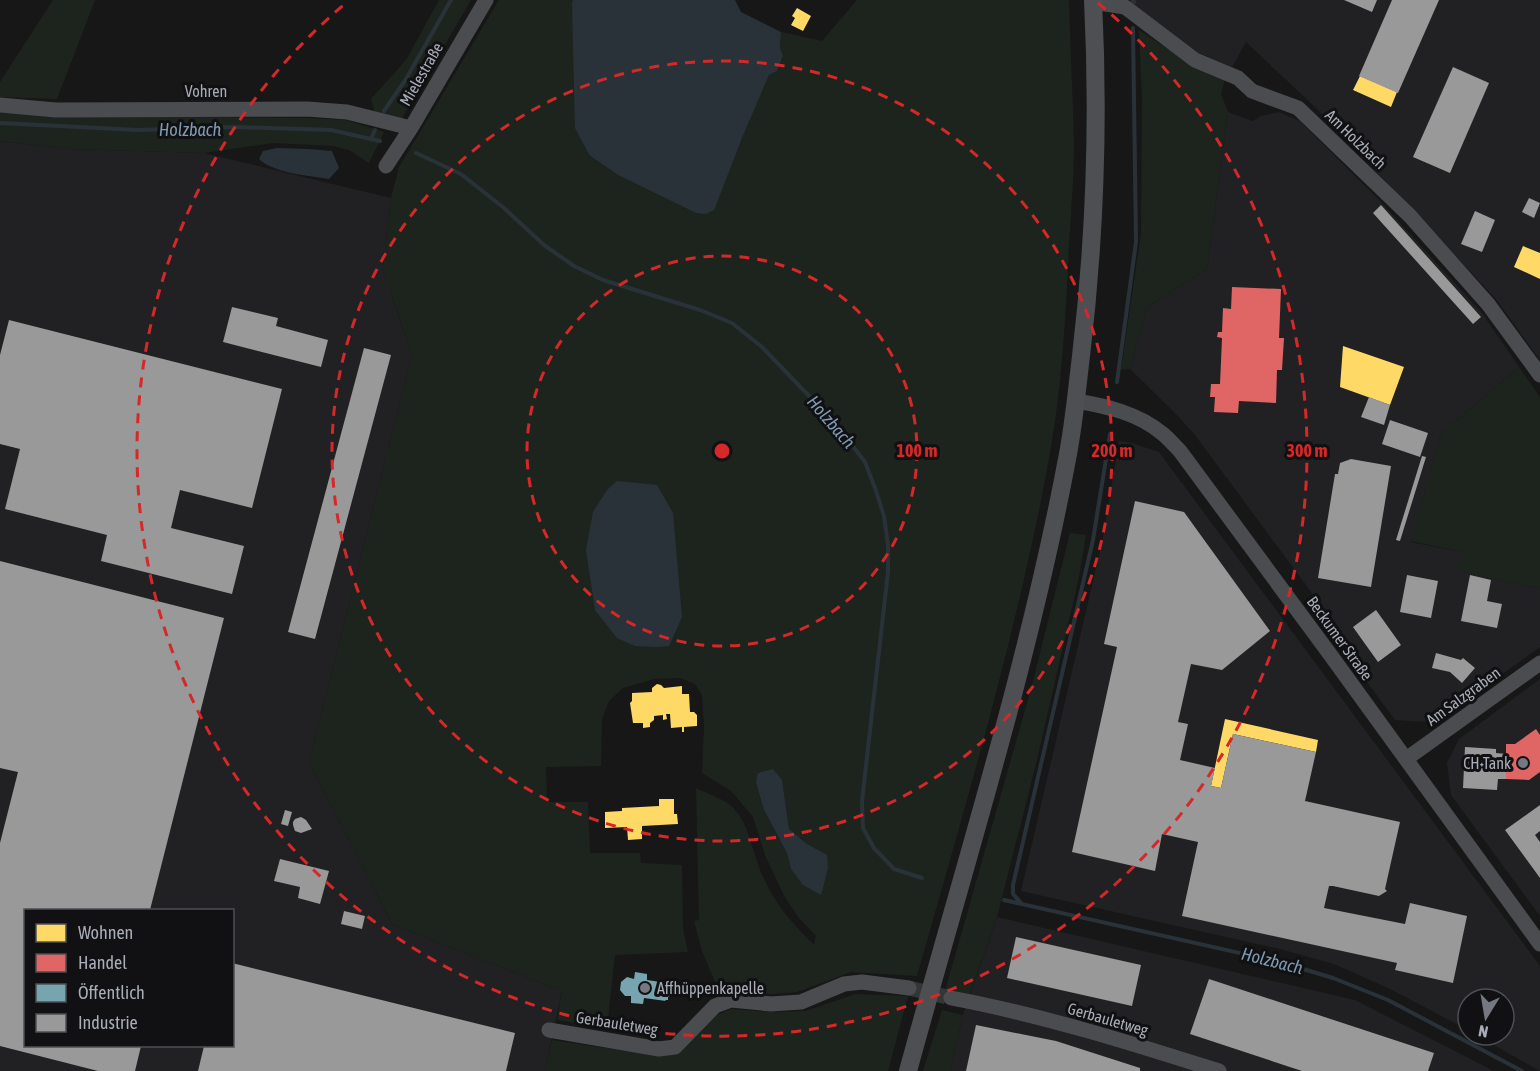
<svg xmlns="http://www.w3.org/2000/svg" width="1540" height="1071" viewBox="0 0 1540 1071" font-family="'Asap Condensed',sans-serif">
<style>
.built{fill:#212123;fill-rule:evenodd}
.green{fill:#1d241e;fill-rule:evenodd}
.water{fill:#2a3239}
.homes{fill:#ffd966}
.shops{fill:#e06666}
.public{fill:#76a5af}
.industry{fill:#999}
.lines{fill:none;stroke-linecap:round;stroke-linejoin:round}
.stream{stroke:#2a3239;stroke-width:4}
.minor-tunnel{stroke:#343537;stroke-width:15;stroke-dasharray:15 8;stroke-linecap:butt}
.minor{stroke:#4b4c50;stroke-width:15}
.major{stroke:#4d4f52;stroke-width:18}
.ring{fill:none;stroke:#d62828;stroke-width:3;stroke-dasharray:10 8}
.poi-dot{fill:#757880;stroke:#111113;stroke-width:2}
.labels{text-anchor:middle;stroke-width:6;stroke-linejoin:round;paint-order:stroke}
.street-label{font-size:16px;fill:#a8adb8;stroke:#111113}
.poi-label{font-size:16px;fill:#a8adb8;stroke:#111113;text-anchor:end}
.water-label{font-size:18px;font-style:italic;fill:#7f9bb3;stroke:#111113}
.centre{fill:#d62828;stroke:#111113;stroke-width:3}
.ring-label{font-size:18px;text-anchor:middle;font-weight:bold;fill:#d62828;stroke:#111113;stroke-width:6;stroke-linejoin:round;paint-order:stroke}
</style>
<rect width="100%" height="100%" fill="#171717"/>
<path class="built" d="M1130,0H1540V360L1495,298L1316,108L1246,42L1232,67L1199,53L1130,4Z
M1228,112L1253,121L1261,116L1279,112L1300,121L1381,202L1482,313L1519,367L1441,434L1411,542L1461,552L1459,571L1540,589V647L1462,703L1424,722L1395,720L1327,628L1334,623L1195,435L1176,414L1130,369L1147,307L1207,269Z
M0,141L71,149L204,153L391,198L383,269L412,355L309,762L392,924L562,991L545,1071H0ZM26,910H232V1046H26Z
M1119,441L1132,443L1159,452L1540,966V1071L1476,1035H1504V999H1468V1030L1390,989L1334,964L1280,949L1021,891L1103,538Z
M1540,679V916L1451,795L1447,763L1459,739Z
M997,917L1355,1000L1494,1071H950L963,1015Z"/>
<path class="green" d="M53,0H95L57,99L0,97V82Z
M439,0H471L401,120L375,113L371,99L406,60Z
M499,0H573L572,4L589,156L618,175L696,213L742,138L769,75L777,71L783,57L780,48L781,32L822,41L857,0H1069C1070,48 1073,97 1074,145C1074,178 1071,211 1069,244C1066,314 1062,385 1050,453C1018,630 966,803 917,976L851,972L797,992L772,994L718,989L702,951L694,921L699,920L696,788C709,795 727,799 736,811C747,824 750,841 756,858C758,866 762,875 766,883C777,907 796,927 814,945L816,936L799,918L784,896L765,855L753,817L731,791L702,773L704,728L702,695L695,684L680,678L654,679L623,688L609,701L602,719L601,766L546,767L547,802H588L590,853H640L641,863L682,865L683,929L688,952L615,955L607,1028L557,1020L562,991L392,924L309,762L412,355L383,269L391,198L399,167ZM782,780L789,829L807,844L827,856L791,869L787,853L764,810Z
M1139,30L1192,65L1225,79L1221,94L1228,112L1207,269L1147,307L1130,369L1121,370L1141,233L1142,98Z
M0,112L55,116L307,118L346,120L384,132L369,163L349,150L333,146L273,143L204,153L71,149L0,141Z
M1519,367L1540,397V589L1458,571L1461,552L1411,541L1441,434Z
M1070,533L1086,535L1079,577L1036,764L997,917L969,996L945,991L1031,689Z
M855,994L908,996L888,1071H545L552,1040L660,1056L717,1015L731,1009L772,1012L806,1011Z
M942,1010L963,1015L950,1071H923Z"/>
<path class="water" d="M573,0H735L741,12L781,32L780,48L783,56L777,71L769,75L742,138L714,210L706,214L696,213L618,175L590,156L575,128L572,3Z
M277,148L308,149L332,151L339,168L329,179C310,176 273,173 259,159L263,151Z
M617,481L657,485L673,513L682,617L669,646L656,647L635,646L617,638L595,610L586,550L593,512L607,490Z
M773,769L782,780L789,829L807,844L827,855L828,868L821,895L803,885L791,869L787,853L764,810L756,782L758,773Z"/>
<path class="homes" d="M797,8L811,16L803,31L791,25L795,18L792,16Z
M1360,76L1397,92L1391,107L1353,90Z
M1523,246L1540,253V279L1514,267Z
M1343,346L1404,367L1390,405L1340,387Z
M657,684L661,685L664,688L682,686V694H689L690,712H694L697,715V726L684,727V732H682V727L671,728L670,714H666L667,719L663,720V715L654,716V720L650,723V727L643,728V723H633L630,703L632,701V693L652,692V688Z
M1225,719L1318,740L1316,752L1233,734L1221,788L1211,786Z
M659,799H674V814H677L678,824L642,826V839L628,840L627,827L605,828V812L622,811V808L659,806Z"/>
<path class="shops" d="M1232,287L1281,289L1279,338H1284L1282,370H1277L1276,403L1239,401L1238,413L1214,412L1215,397H1210L1211,384H1220L1221,362L1222,338L1217,337L1218,332H1222L1223,308L1231,309Z
M1536,729L1540,735V772L1529,780L1506,779V744H1515Z"/>
<path class="public" d="M635,972L647,974V980L667,983V987L674,988L666,990V994L671,997H668V1000H665L666,1001L644,998L643,1004L631,1003V996H625L620,990L621,982L627,977L634,979Z"/>
<path class="industry" d="M1344,0H1377L1372,12Z
M1392,0H1439L1398,93L1359,76Z
M1453,67L1489,83L1450,173L1413,157Z
M1529,198L1540,203L1534,218L1522,212Z
M1381,205L1481,317L1473,324L1373,213Z
M1475,211L1495,220L1482,252L1461,244Z
M232,307L278,318L276,326L328,340L321,367L223,342Z
M9,320L282,389L252,508L180,490L171,528L244,546L232,594L101,561L107,535L5,509L20,449L0,444V355Z
M364,348L391,355L315,639L288,632Z
M1369,397L1390,405L1384,425L1361,417Z
M1390,420L1428,433L1420,457L1382,444Z
M1422,456L1426,457L1400,541L1396,540Z
M1351,459L1391,466L1371,587L1318,578L1335,474H1338L1340,463Z
M1135,501L1184,512L1270,631L1222,670L1191,664L1178,722L1188,724L1180,760L1215,768L1211,786L1221,788L1233,734L1316,752L1305,801L1400,822L1385,889L1387,891L1379,896L1333,886H1329L1324,908L1405,924L1410,903L1467,916L1453,983L1395,970L1397,963L1182,916L1198,842L1162,834L1155,871L1072,852L1117,647L1104,644Z
M0,561L224,618L150,910H26V1046H141L135,1071H98L0,1046V843L18,772L0,768Z
M1407,575L1438,581L1431,618L1400,612Z
M1470,575L1491,580L1487,601L1502,604L1497,628L1461,621Z
M1376,610L1401,645L1378,662L1353,627Z
M1436,653L1461,660L1463,658L1475,668L1462,683L1450,672L1432,668Z
M1465,747L1496,749V753L1506,754V779H1498L1497,790L1463,788Z
M1540,805V831L1535,835L1540,842V878L1505,830Z
M285,810L292,812L288,826L281,824Z
M301,817L306,820L312,829L301,833L295,831L293,825V822L295,819Z
M280,859L329,871L320,904L298,898L300,887L274,881Z
M344,911L365,916L362,929L341,924Z
M1016,937L1141,965L1132,1006L1007,978Z
M232,963L515,1033L506,1071H198L204,1046H232Z
M1209,979L1434,1053L1428,1071H1302L1190,1034Z
M976,1025L1056,1041L1140,1068V1071H966Z"/>
<g class="lines">
<path class="stream" d="M1133,0L1134,2
M384,111L406,79L451,0
M0,123L137,130L235,127L331,130L380,141
M371,139L375,130
M416,153L461,174L504,208L544,245L574,266L603,280L700,310L732,323L762,347L835,423L865,462L875,488L884,516L888,545V572L862,801L863,828L874,848L894,869L922,878
M1117,382L1136,242L1133,28
M1004,900L1280,962L1333,978L1388,1000L1522,1071
M1021,903L1013,894V885L1093,540L1110,434"/>
<path class="minor-tunnel" d="M909,988L951,998"/>
<path class="minor" d="M1093,2L1125,7L1195,60L1238,78L1252,91L1298,108L1410,216L1488,304L1540,375
M0,105L56,110L307,109L347,112L411,128
M386,166L411,128L486,0
M1076,401C1106,406 1138,413 1163,434C1169,439 1174,445 1180,451L1329,653L1540,944
M1406,759L1540,663
M951,998C1042,1015 1131,1043 1219,1071
M549,1030L659,1049L675,1047L715,1006L731,1000L771,1004L801,1002L844,984L862,982L909,988"/>
<path class="major" d="M908,1071C964,866 1029,663 1068,454C1074,422 1077,389 1081,356C1095,238 1099,119 1093,0"/>
</g>
<g class="ring">
<circle cx="722" cy="451" r="195"/>
<circle cx="722" cy="451" r="390"/>
<path d="M1098 3A585 585 0 1 1 346 3"/>
</g>
<g class="poi-dot">
<circle cx="1523" cy="763" r="6"/>
<circle cx="645" cy="988" r="6"/>
</g>
<g class="labels">
<g class="street-label">
<text transform="translate(421 74) rotate(-60)" y="6">Mielestraße</text>
<text x="206" y="97">Vohren</text>
<text transform="translate(1356 139) rotate(44)" y="6">Am Holzbach</text>
<text transform="translate(1340 638) rotate(54)" y="6">Beckumer Straße</text>
<text transform="translate(1463 696) rotate(-36)" y="6">Am Salzgraben</text>
<text transform="translate(1108 1019) rotate(16)" y="6">Gerbauletweg</text>
<text transform="translate(617 1023) rotate(9)" y="6">Gerbauletweg</text>
</g>
<g class="poi-label">
<text x="1511" y="769">CH-Tank</text>
<text x="657" y="994" text-anchor="start">Affhüppenkapelle</text>
</g>
<g class="water-label">
<text x="190" y="136">Holzbach</text>
<text transform="translate(831 422) rotate(49)" y="6">Holzbach</text>
<text transform="translate(1272 961) rotate(14)" y="6">Holzbach</text>
</g>
</g>
<circle cx="722" cy="451" r="9" class="centre"/>
<g class="ring-label">
<text x="917" y="457">100 m</text>
<text x="1112" y="457">200 m</text>
<text x="1307" y="457">300 m</text>
</g>
<rect x="24" y="909" width="210" height="138" fill="#111113" stroke="#4d4f55" stroke-width="1.5"/>
<rect x="36" y="924" width="30" height="18" fill="#ffd966" stroke="#4d4f55" stroke-width="1.5"/>
<text x="78" y="939" font-size="18" fill="#a8adb8">Wohnen</text>
<rect x="36" y="954" width="30" height="18" fill="#e06666" stroke="#4d4f55" stroke-width="1.5"/>
<text x="78" y="969" font-size="18" fill="#a8adb8">Handel</text>
<rect x="36" y="984" width="30" height="18" fill="#76a5af" stroke="#4d4f55" stroke-width="1.5"/>
<text x="78" y="999" font-size="18" fill="#a8adb8">Öffentlich</text>
<rect x="36" y="1014" width="30" height="18" fill="#999999" stroke="#4d4f55" stroke-width="1.5"/>
<text x="78" y="1029" font-size="18" fill="#a8adb8">Industrie</text>
<g transform="translate(1486 1017) rotate(191)"><circle r="28" fill="#111113" stroke="#4d4f55" stroke-width="1.5"/>
<path d="M0-4.5L10 22L0 15L-10 22Z" fill="#757880"/>
<text y="-9" font-size="16" font-weight="bold" text-anchor="middle" fill="#a8adb8">N</text>
</g>
</svg>
